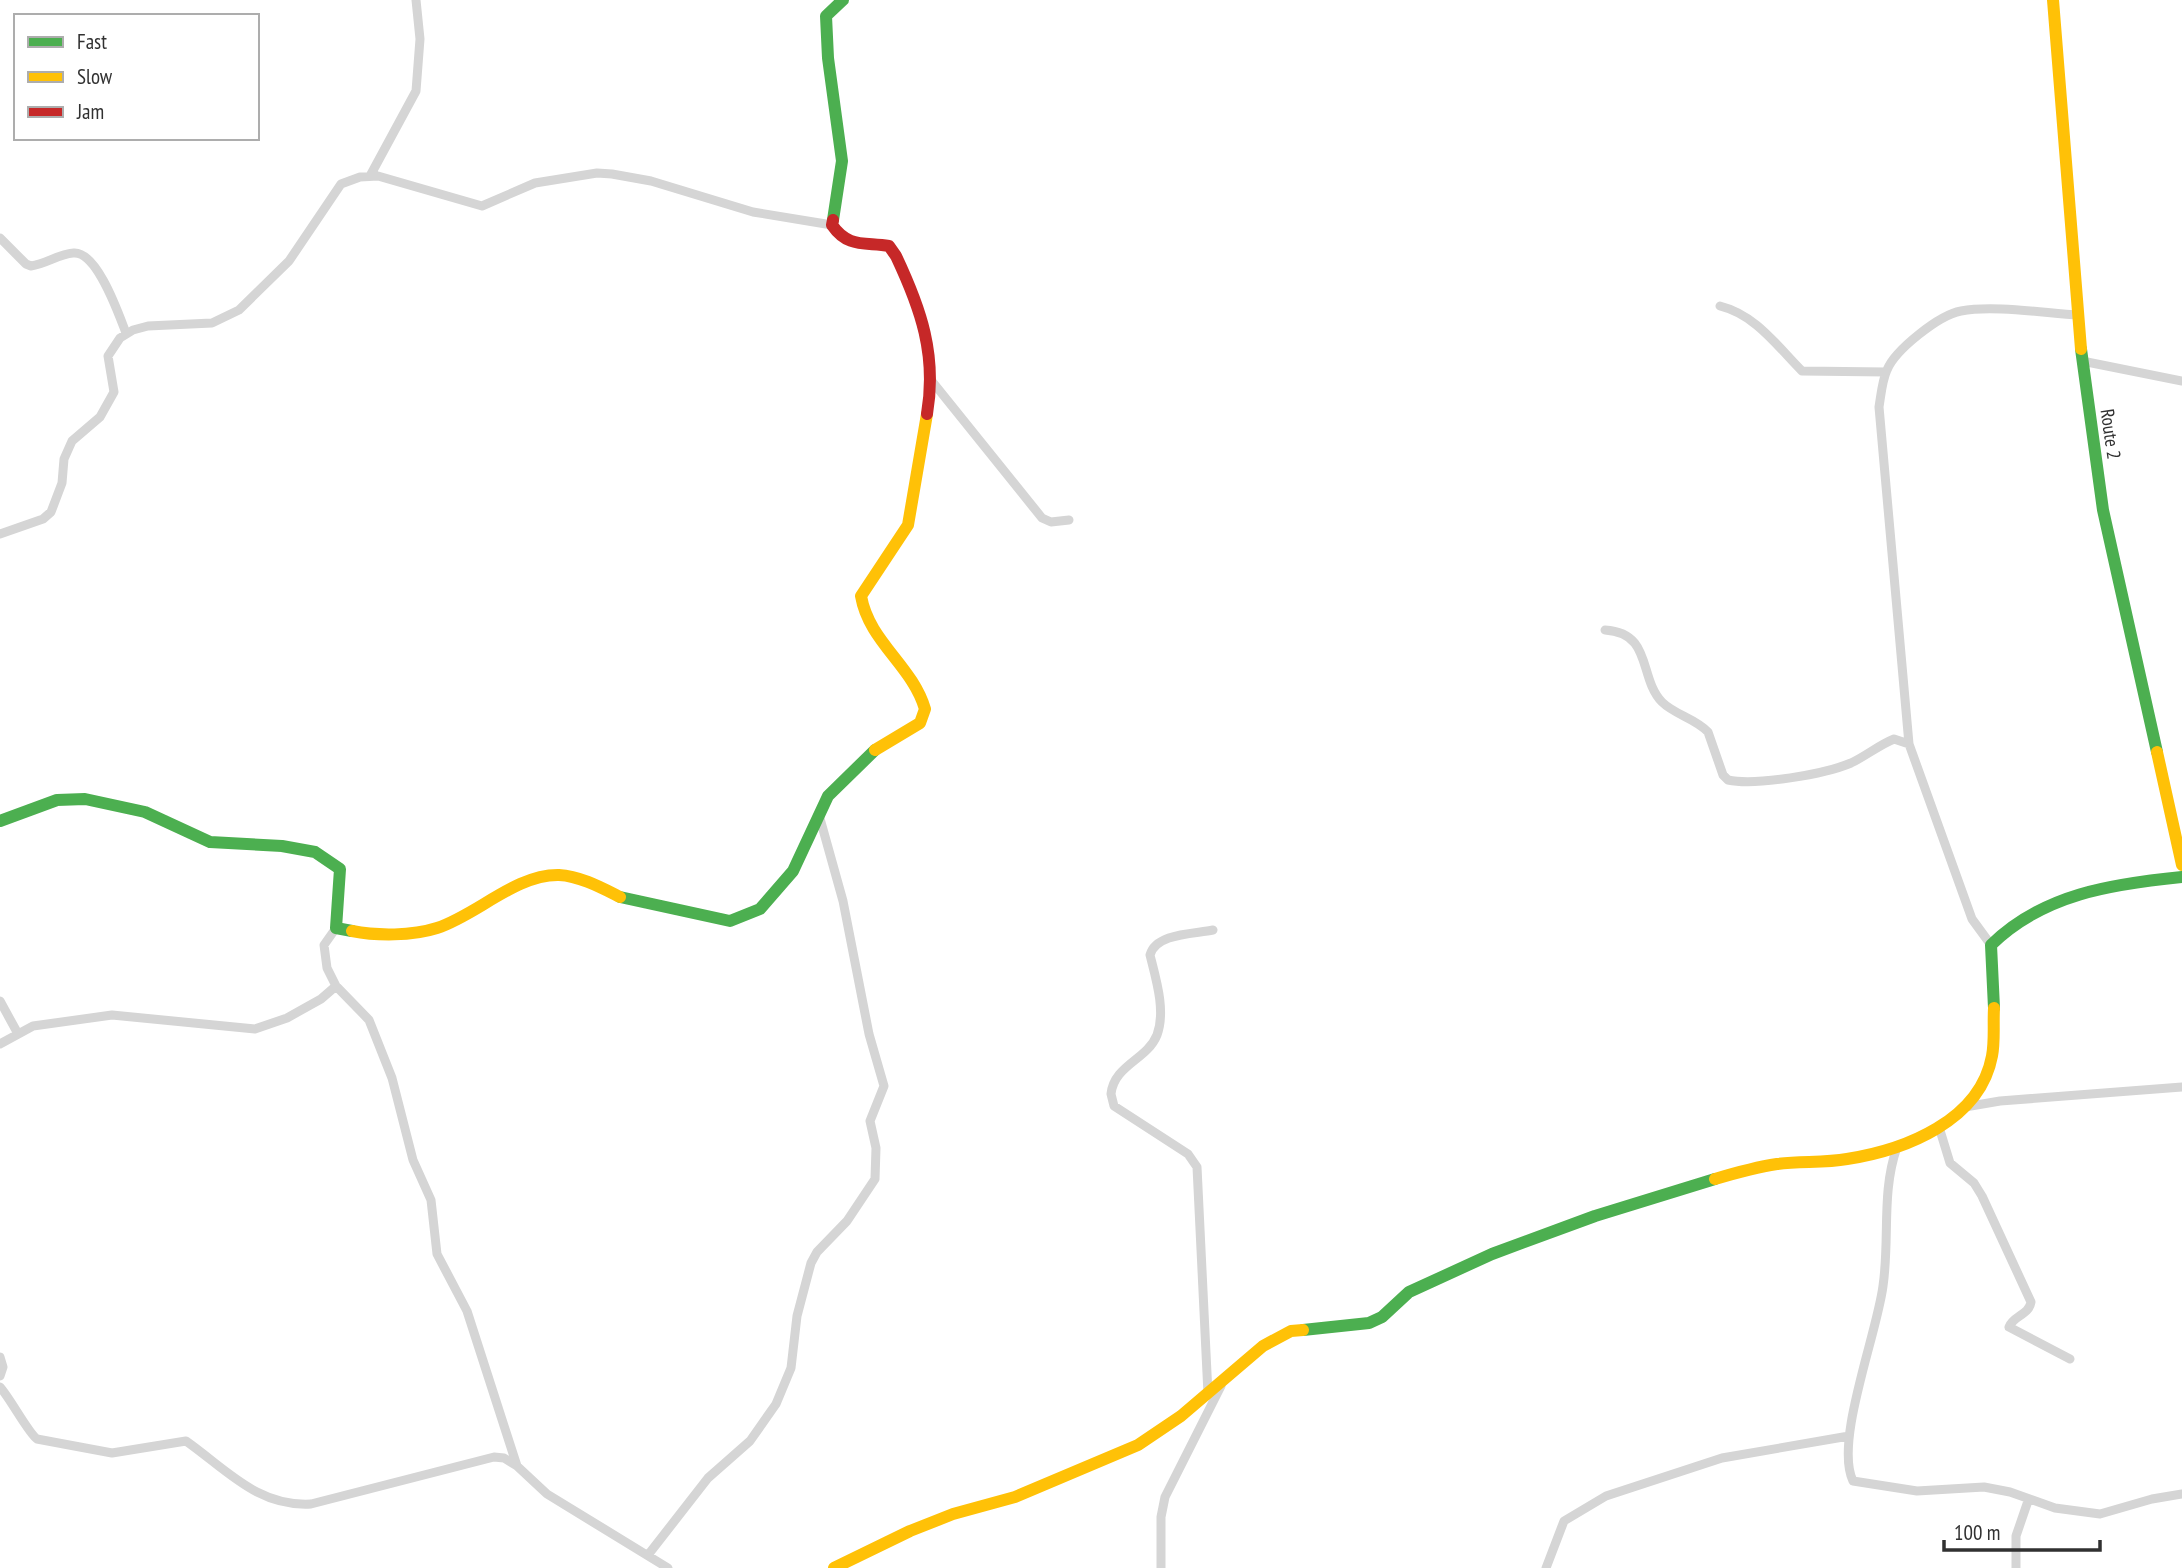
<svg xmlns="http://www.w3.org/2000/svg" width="2182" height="1568" viewBox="0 0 2182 1568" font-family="'PT Sans Narrow',sans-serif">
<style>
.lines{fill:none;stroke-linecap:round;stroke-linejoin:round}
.street{stroke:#d5d5d5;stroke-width:9}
.fast{stroke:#4caf50;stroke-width:12}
.slow{stroke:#ffc107;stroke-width:12}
.jam{stroke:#c62828;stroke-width:12}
.labels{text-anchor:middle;stroke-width:7;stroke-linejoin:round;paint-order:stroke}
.street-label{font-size:19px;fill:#313131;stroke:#fff}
</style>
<rect width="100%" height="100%" fill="#fff"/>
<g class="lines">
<path class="street" d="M370,176L416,91L420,39L416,0
M0,238L26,264L31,266C46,264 59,254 73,253C97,250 119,315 126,333
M1720,306C1756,315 1777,346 1802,371L1886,372
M2082,361L2182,381
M931,380L1042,518L1051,522L1069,520
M0,534L43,519L51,512L62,483L64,459L72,441L100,417L114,392L108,356L120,338L133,330L148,326L212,323L239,310L289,261L341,184L360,177L378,176L482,206L535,183L597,173L612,174L651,181L753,212L832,225
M1605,630C1653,633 1638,677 1662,702C1675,715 1695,718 1708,732L1723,775L1728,780C1756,786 1825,774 1851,763C1866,756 1879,745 1894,739L1909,744
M336,928L324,945L327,968L336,986L369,1020L392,1078L413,1160L431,1200L437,1254L467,1311L517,1466
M1991,945L1972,919L1909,744L1879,407C1881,395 1882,381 1887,370C1895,350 1939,315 1961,311C1993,305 2044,313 2079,315
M0,1001L17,1032
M0,1044L33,1026L112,1015L255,1029L287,1018L321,999L336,986
M1965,1107L2000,1101L2182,1087
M1939,1127L1950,1163L1974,1183L1982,1196L2031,1302C2029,1315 2013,1316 2009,1327L2070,1359
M1897,1147C1881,1193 1890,1238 1883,1286C1877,1334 1834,1442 1853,1481L1917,1491L1984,1487L2010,1492L2055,1508L2100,1514L2152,1499L2182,1494
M0,1357L3,1367L0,1376
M0,1387C10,1398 29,1434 37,1439L112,1453L186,1441C227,1470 258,1507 311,1504L494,1457L504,1458L517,1466L547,1494L668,1568
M1208,1394L1197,1167L1188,1154L1114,1106L1111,1094C1114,1065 1147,1060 1157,1035C1166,1011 1156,979 1150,955C1156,933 1194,934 1213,930
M648,1555L708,1478L750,1441L776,1404L791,1368L797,1316L811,1263L817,1252L847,1221L875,1179L876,1148L870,1121L884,1086L869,1034L843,901L819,815
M1161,1568V1517L1165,1497L1221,1386
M1546,1568L1564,1521L1606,1496L1722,1458L1849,1436
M2016,1568V1536L2028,1501"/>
<path class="fast" d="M833,220L842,161L828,58L826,16L843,0
M2081,349L2103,510L2157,752
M0,821L57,800L85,799L145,812L210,842L282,846L315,852L340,869L336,928L352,931
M620,897L730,921L760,909L793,871L828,796L875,750
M1994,1008L1991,945C2043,894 2112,884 2182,877
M1303,1330L1369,1323L1382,1317L1409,1292L1492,1254L1595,1216L1715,1179"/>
<path class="slow" d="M2053,0L2081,349
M875,750L920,723L925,709C912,665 869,642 861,596L908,525L927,414
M2157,752L2182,865
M352,931C377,936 412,936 437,928C477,915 516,874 559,875C580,876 602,888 620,897
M1715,1179C1735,1173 1757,1167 1777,1164C1801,1161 1824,1163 1847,1159C1905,1150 1980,1121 1992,1056C1995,1041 1993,1024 1994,1008
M834,1568L910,1531L953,1514L1015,1497L1138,1445L1181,1416L1263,1346L1291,1331L1303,1330"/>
<path class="jam" d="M833,220L832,225C848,248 864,242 889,246L896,256C921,309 937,355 927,414"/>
</g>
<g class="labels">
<g class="street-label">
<text transform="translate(2111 434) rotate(82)" y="7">Route 2</text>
</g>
</g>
<rect x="14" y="14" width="245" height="126" fill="#ffffff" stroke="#adadad" stroke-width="2"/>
<rect x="28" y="37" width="35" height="10" fill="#4caf50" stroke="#adadad" stroke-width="2"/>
<text x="77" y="49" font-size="21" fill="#313131">Fast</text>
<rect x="28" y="72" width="35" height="10" fill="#ffc107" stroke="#adadad" stroke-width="2"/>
<text x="77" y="84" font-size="21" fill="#313131">Slow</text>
<rect x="28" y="107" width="35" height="10" fill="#c62828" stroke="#adadad" stroke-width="2"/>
<text x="77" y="119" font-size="21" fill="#313131">Jam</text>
<path d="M1944 1540v10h156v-10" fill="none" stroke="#313131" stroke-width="3.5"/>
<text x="1954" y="1540" font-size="21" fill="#313131" stroke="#ffffff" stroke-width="5" paint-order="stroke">100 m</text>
</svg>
